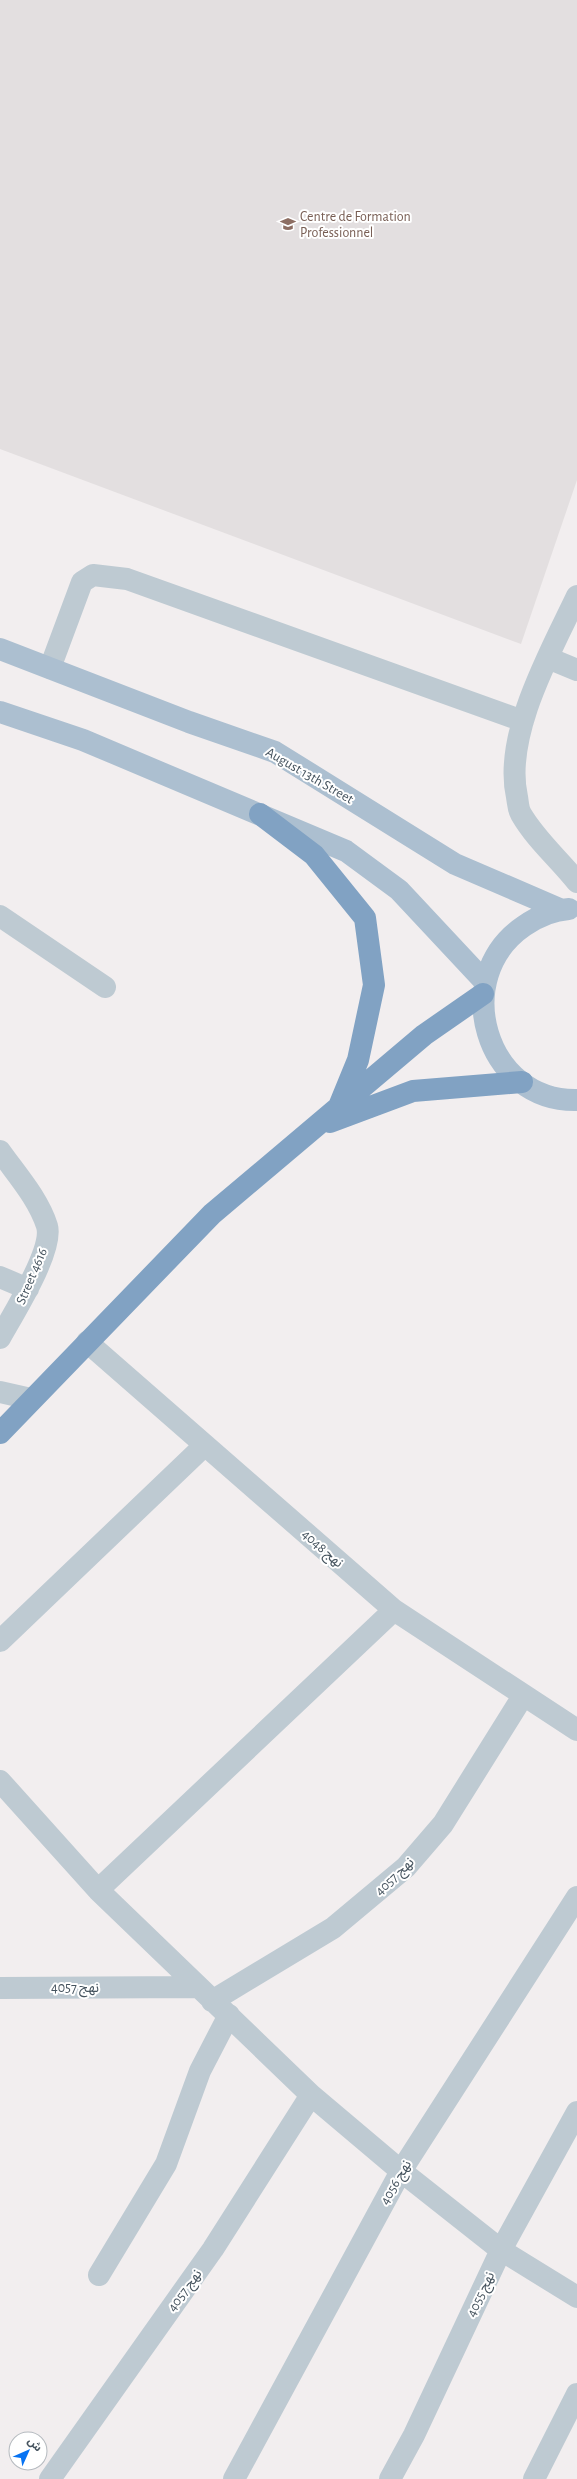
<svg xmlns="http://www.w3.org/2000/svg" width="577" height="2479" viewBox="0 0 577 2479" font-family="'Alegreya Sans','Noto Sans Arabic',sans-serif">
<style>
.education{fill:#e3dfe0}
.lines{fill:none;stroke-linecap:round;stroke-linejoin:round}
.minor{stroke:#becad2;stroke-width:22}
.major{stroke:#acbfd0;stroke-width:22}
.highway{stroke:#81a2c3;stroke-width:22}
.labels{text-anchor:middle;stroke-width:4;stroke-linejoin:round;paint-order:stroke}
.education-label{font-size:14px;fill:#785e54;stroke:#fff;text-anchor:start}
.street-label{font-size:14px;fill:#45535e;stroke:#fff}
</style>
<rect width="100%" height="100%" fill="#f2eeef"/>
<path class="education" d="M0,0H577V480L521,644L0,449Z"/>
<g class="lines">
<path class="minor" d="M577,596C551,651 503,735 517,797C518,802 518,809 521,814C536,840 559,859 577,882
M548,658L577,670
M50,668L82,582L93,575L127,579L523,721
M0,916L105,987
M0,1151C17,1175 38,1198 47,1226C54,1250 12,1316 0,1338
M0,1277L28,1289
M87,1342L394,1610L577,1730
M0,1392L31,1399
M0,1641L205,1445
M0,1781L98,1890L311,2095L401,2171L501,2250L577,2297
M98,1890L394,1610
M0,1988L198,1987
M212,2001L333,1928L406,1867L443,1824L523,1696
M99,2275L166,2164L200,2071L229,2015
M50,2479L213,2249L311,2095
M234,2479L401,2171L577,1897
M390,2479L414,2435L501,2250L577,2112
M534,2479L577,2394"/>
<path class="major" d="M0,649L189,722L275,752L455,864L562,910
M0,712L83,740L346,851L399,890L485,982
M569,909C553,910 537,917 524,926C449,977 485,1102 577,1100"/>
<path class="highway" d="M260,814L314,855L365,918L374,985L358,1060L340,1104
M330,1122L413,1091L522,1082
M0,1433L212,1214L424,1035L483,994"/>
</g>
<defs>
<g id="school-bare" transform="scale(1.2)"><path d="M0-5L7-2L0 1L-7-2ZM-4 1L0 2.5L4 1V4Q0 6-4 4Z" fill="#8d6e63" stroke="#fff" stroke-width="2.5" paint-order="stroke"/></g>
</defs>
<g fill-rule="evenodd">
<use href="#school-bare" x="288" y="224"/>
</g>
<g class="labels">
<g class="education-label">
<text x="300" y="221">Centre de Formation<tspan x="300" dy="16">Professionnel</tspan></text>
</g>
<g class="street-label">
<text transform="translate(310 775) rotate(30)" y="5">August 13th Street</text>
<text transform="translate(31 1276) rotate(-67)" y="5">Street 4616</text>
<text transform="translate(323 1548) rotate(41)" y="5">نهج 4048</text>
<text transform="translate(394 1876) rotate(-44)" y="5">نهج 4057</text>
<text x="75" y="1992">نهج 4057</text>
<text transform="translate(395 2182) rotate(-60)" y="5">نهج 4056</text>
<text transform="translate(184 2290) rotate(-54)" y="5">نهج 4057</text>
<text transform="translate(480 2294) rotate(-65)" y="5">نهج 4055</text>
</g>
</g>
<g transform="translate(28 2451) rotate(45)"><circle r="19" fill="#ffffff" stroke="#b5babf"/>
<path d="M0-3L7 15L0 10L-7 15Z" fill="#0773f3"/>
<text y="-6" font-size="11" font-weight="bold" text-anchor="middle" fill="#45535e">ش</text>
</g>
</svg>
